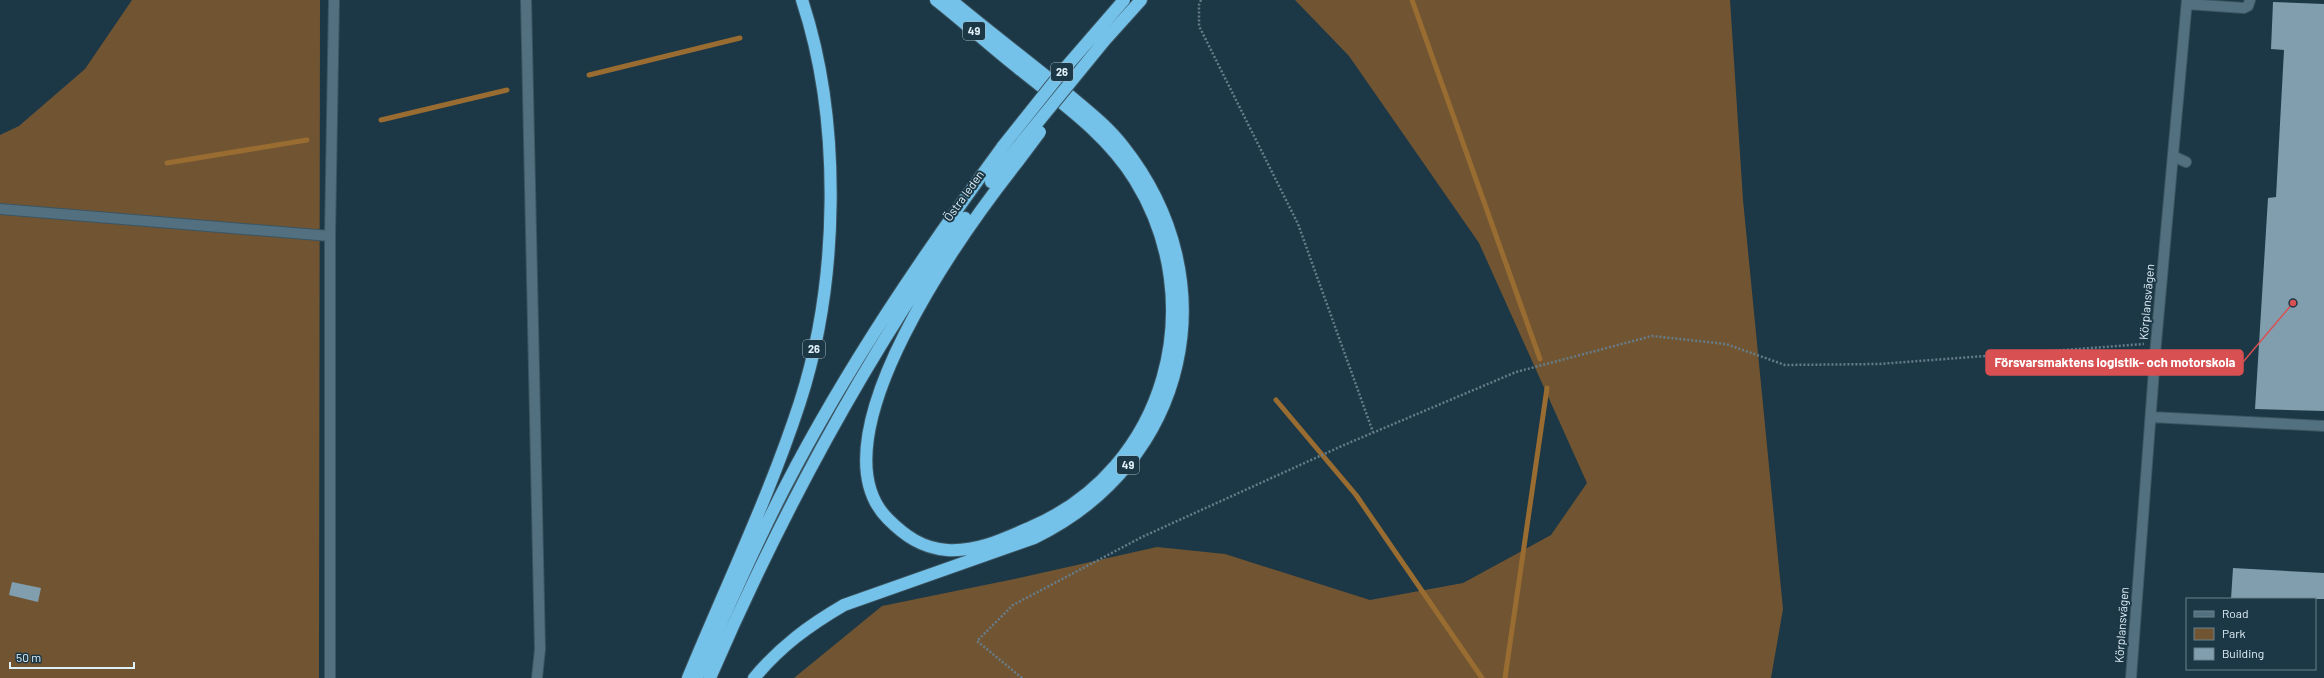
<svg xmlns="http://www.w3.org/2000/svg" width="2324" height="678" viewBox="0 0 2324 678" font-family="Barlow,sans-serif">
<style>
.green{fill:#715532}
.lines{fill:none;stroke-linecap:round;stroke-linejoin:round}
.stream{stroke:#996c31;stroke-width:5}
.building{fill:#809eae}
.minor-casing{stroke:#3c5562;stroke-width:12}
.highway-casing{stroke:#3c5562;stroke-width:14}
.path{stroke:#667d89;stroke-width:2.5;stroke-dasharray:2 2;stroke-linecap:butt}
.minor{stroke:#527080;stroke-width:10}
.highway{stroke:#74c2e9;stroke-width:12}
.highway-bridge-casing{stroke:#3c5562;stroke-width:14;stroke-linecap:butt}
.highway-bridge{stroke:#74c2e9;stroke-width:12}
.labels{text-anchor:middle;stroke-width:4;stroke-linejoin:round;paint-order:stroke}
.shield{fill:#1c3745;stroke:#a6b9c4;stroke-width:1}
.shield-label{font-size:11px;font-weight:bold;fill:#e1f1fa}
.street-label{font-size:12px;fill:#e1f1fa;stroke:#1c3745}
.leader{fill:none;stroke:#d85052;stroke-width:1.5}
.callout-dot{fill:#d85052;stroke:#1c3745;stroke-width:1.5}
.callout{fill:#d85052;stroke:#d85052;stroke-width:1.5}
.callout-label{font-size:13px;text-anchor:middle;font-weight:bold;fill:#fff}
</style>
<rect width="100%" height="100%" fill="#1c3745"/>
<path class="green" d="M132,0H320L319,678H0V135L19,126L85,69Z
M1295,0H1730L1743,200L1783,609L1771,678H794L882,606L1019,578L1157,547L1225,554L1370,600L1463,583L1551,535L1587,483L1479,243L1349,56Z"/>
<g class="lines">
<path class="stream" d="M1412,0L1540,359
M589,75L740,38
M381,120L507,90
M167,163L307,140
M1276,400L1356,495L1482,678
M1505,678L1547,388"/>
</g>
<path class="building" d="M2273,2L2324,4V411L2255,409L2268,198L2276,197L2284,50L2271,49Z
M2233,568L2324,573V599H2231Z
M12,582L41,588L38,602L9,595Z"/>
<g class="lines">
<g class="minor-casing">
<path id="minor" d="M526,0L540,649L537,678
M2187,4L2244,8L2248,6L2250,0
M2173,156L2186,162
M0,209L330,236
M2151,417L2324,426
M330,678V236L334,0
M2131,678L2156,343L2187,0"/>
</g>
<g class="highway-casing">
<path id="highway" d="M936,0C964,22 990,46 1018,68C1060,102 1106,133 1135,180C1211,303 1167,469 1031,527C1004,539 977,552 947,550C922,548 905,536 888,519C809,440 967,226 1019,160
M1132,10L1141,0
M991,182L1012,154
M688,678C726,586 769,497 800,402C839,281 842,121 802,0
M697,678C725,614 753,549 785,487C847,367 923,255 1003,146
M710,678C780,516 862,362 965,218
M754,678C781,646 808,626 844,605L1034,538C1189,463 1230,281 1123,146C1106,124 1083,107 1062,89C1025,59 987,30 951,0"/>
</g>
<path class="path" d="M1201,0L1199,5V26L1298,224L1373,432
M1022,678L977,641L1013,605L1142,537L1344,445L1516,372L1652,336L1726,344L1785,365L1879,364L2144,344"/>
<use href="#minor" class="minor"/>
<use href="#highway" class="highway"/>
<g class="highway-bridge-casing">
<path id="highway-bridge" d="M1003,146L1066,67L1124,0
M1012,154L1105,40L1132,10
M1019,160L1040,132"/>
</g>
<use href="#highway-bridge" class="highway-bridge"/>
</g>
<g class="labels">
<g class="shield">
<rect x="963" y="22" width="22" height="18" rx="3"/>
<rect x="1051" y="63" width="22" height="18" rx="3"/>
<rect x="803" y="340" width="22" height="18" rx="3"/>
<rect x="1117" y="456" width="22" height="18" rx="3"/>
</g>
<g class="shield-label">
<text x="974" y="35">49</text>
<text x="1062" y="76">26</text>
<text x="814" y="353">26</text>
<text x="1128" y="469">49</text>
</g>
<g class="street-label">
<text transform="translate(964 196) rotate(-54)" y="4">Östra leden</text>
<text transform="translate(2147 302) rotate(-85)" y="4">Körplansvägen</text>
<text transform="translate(2122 625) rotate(-86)" y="4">Körplansvägen</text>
</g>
</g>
<path class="leader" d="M2293 303L2243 362"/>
<circle class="callout-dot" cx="2293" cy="303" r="4"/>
<rect class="callout" x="1986" y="350" width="257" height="25" rx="4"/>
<g class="callout-label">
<text x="2115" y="367">Försvarsmaktens logistik- och motorskola</text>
</g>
<rect x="2186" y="598" width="130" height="72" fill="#1c3745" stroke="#6b818d"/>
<rect x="2194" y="611" width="20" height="6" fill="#527080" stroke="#6b818d"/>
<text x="2222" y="618" font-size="12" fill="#e1f1fa">Road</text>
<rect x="2194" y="628" width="20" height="12" fill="#715532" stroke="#6b818d"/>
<text x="2222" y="638" font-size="12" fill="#e1f1fa">Park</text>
<rect x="2194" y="648" width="20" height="12" fill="#809eae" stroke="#6b818d"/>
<text x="2222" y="658" font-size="12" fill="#e1f1fa">Building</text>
<path d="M10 662v6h124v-6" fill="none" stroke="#e1f1fa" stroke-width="2"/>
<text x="16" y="662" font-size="12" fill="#e1f1fa" stroke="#1c3745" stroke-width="3" paint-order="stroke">50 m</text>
</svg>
